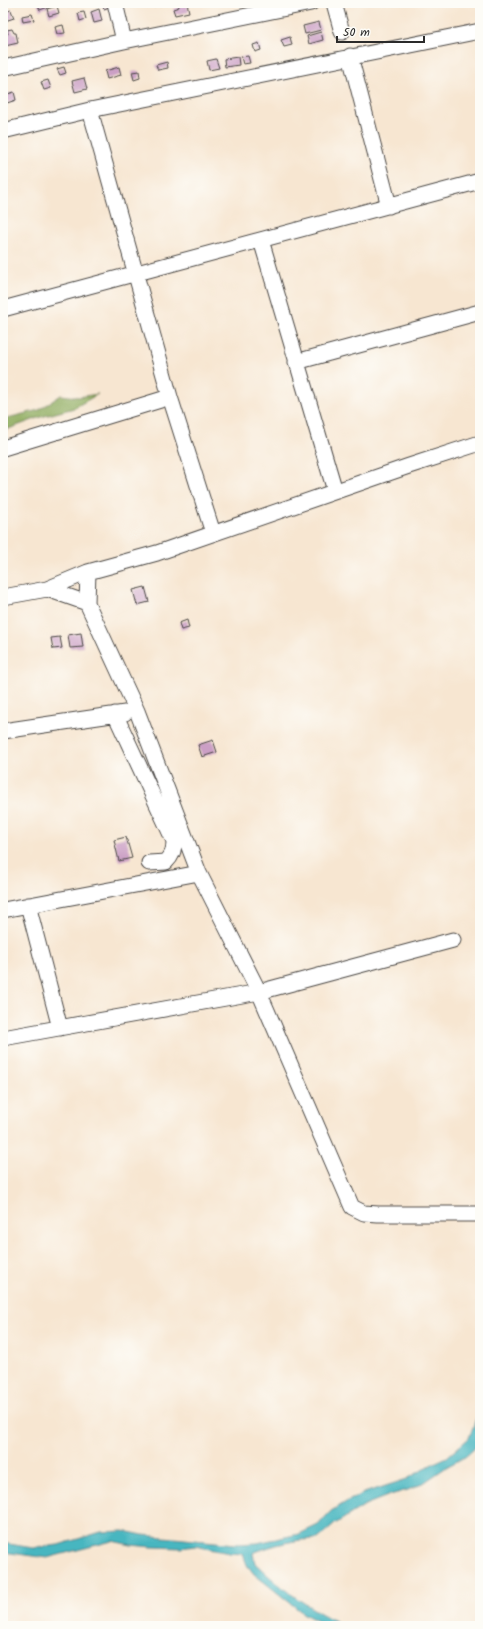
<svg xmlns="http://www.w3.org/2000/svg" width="483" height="1629" viewBox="0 0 483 1629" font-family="Kalam,sans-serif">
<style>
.forest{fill:#8fac5e;stroke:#5d6c44}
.water{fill:#47b6c0;stroke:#397076}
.building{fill:#cb9fc5}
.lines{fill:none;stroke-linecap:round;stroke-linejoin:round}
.minor-casing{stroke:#4a4744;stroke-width:17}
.minor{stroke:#fff;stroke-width:15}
</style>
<rect width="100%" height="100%" fill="#fdfcf7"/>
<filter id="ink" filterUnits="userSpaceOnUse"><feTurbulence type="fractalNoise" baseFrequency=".025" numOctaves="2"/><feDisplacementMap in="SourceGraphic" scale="8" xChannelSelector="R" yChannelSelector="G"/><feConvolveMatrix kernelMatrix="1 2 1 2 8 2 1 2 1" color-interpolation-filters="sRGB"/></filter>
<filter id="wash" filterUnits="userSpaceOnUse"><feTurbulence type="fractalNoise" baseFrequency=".012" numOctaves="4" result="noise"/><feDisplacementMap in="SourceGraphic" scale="16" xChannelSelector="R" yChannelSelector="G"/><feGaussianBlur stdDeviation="0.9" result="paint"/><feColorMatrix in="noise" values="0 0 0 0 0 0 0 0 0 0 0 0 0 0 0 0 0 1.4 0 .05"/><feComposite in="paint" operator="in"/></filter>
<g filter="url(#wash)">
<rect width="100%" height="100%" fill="#f7e6d1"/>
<path class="forest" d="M98,394L74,408L41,417L3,431V419L39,410L61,395L78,397Z"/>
<path class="water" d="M480,1413V1440L475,1448L465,1457L448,1466L422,1484L408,1490L390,1495L365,1505L335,1524L318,1539C297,1539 272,1545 253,1553L255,1563C282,1590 310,1609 345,1626H327L304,1614L254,1574L247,1565L243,1554L229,1553L195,1546L181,1548L152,1547L131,1545L112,1541L47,1558L3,1552V1543L33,1548L58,1545L101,1532L124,1531L143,1535L236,1544L257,1543L299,1534L318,1525L331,1511L346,1502L364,1493L407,1479L434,1463L447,1457L469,1438L477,1416Z"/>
<g id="blocks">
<path class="building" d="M37,3H46L48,7L40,10Z
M102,3H111L112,6L104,9Z
M151,3H164V5L152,7Z
M178,3H187L189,12L175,15L173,9L179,7Z
M57,6L59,13L49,16L47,9Z
M99,9L102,21L94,23L91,12Z
M11,10L14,18L5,21L3,13Z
M84,12L86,19L80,21L78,13Z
M32,14L34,20L23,22L22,16Z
M319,22L321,30L305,34L303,26Z
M63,25L65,33L57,34L55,27Z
M12,29L14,33H16L18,43L5,46L3,35L8,34L7,30Z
M321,32L323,40L309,44L307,36Z
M290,37L292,45L284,47L281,40Z
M259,43L261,50L255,52L253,45Z
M248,56L250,63L243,64L241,57Z
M238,57L239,65L225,67L224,59Z
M216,59L219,68L209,70L207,61Z
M167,62L168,68L158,70L156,65Z
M64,67L66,73L60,75L57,69Z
M119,67L121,75L107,79L105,71Z
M139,71L140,78L134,80L132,72Z
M84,78L87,89L75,92L72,81Z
M48,80L51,88L44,90L41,82Z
M14,92L16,100L7,103L5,95Z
M145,587L149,602L137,605L133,590Z
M187,620L189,628L181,630L179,623Z
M81,633L83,647L70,648L68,635Z
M60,637L62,648L53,649L51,638Z
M213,740L217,752L202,757L198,745Z
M126,837L132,858L119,861L114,840Z"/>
</g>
</g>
<g filter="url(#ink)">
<use href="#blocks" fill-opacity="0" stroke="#4a4744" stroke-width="1"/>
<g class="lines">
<g class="minor-casing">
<path id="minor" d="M115,3L124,41
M334,3L342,32
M350,56L389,206
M3,68L124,41L311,3
M90,110L170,397L213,533
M3,131L90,110L480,31
M261,240L335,491
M3,309L480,181
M296,362L480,312
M3,448L170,397
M88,572L87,603L137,711L199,873L259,992L352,1207L364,1213L378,1214H480
M47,589L87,603
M3,597L47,589L88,572L157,553L409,466L480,443
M115,714L174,841C174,851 172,856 166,862L149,863
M3,731L125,713
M28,905L60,1028
M3,910L199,873
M3,1038L259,992L453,940"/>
</g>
<use href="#minor" class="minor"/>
</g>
</g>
<rect width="483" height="1629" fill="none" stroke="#fdfcf7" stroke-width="16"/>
<path d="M337 36v6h87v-6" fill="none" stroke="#2b2b2b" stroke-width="2"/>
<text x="343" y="36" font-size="12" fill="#2b2b2b" stroke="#fdfcf7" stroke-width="3" paint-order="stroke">50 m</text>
</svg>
